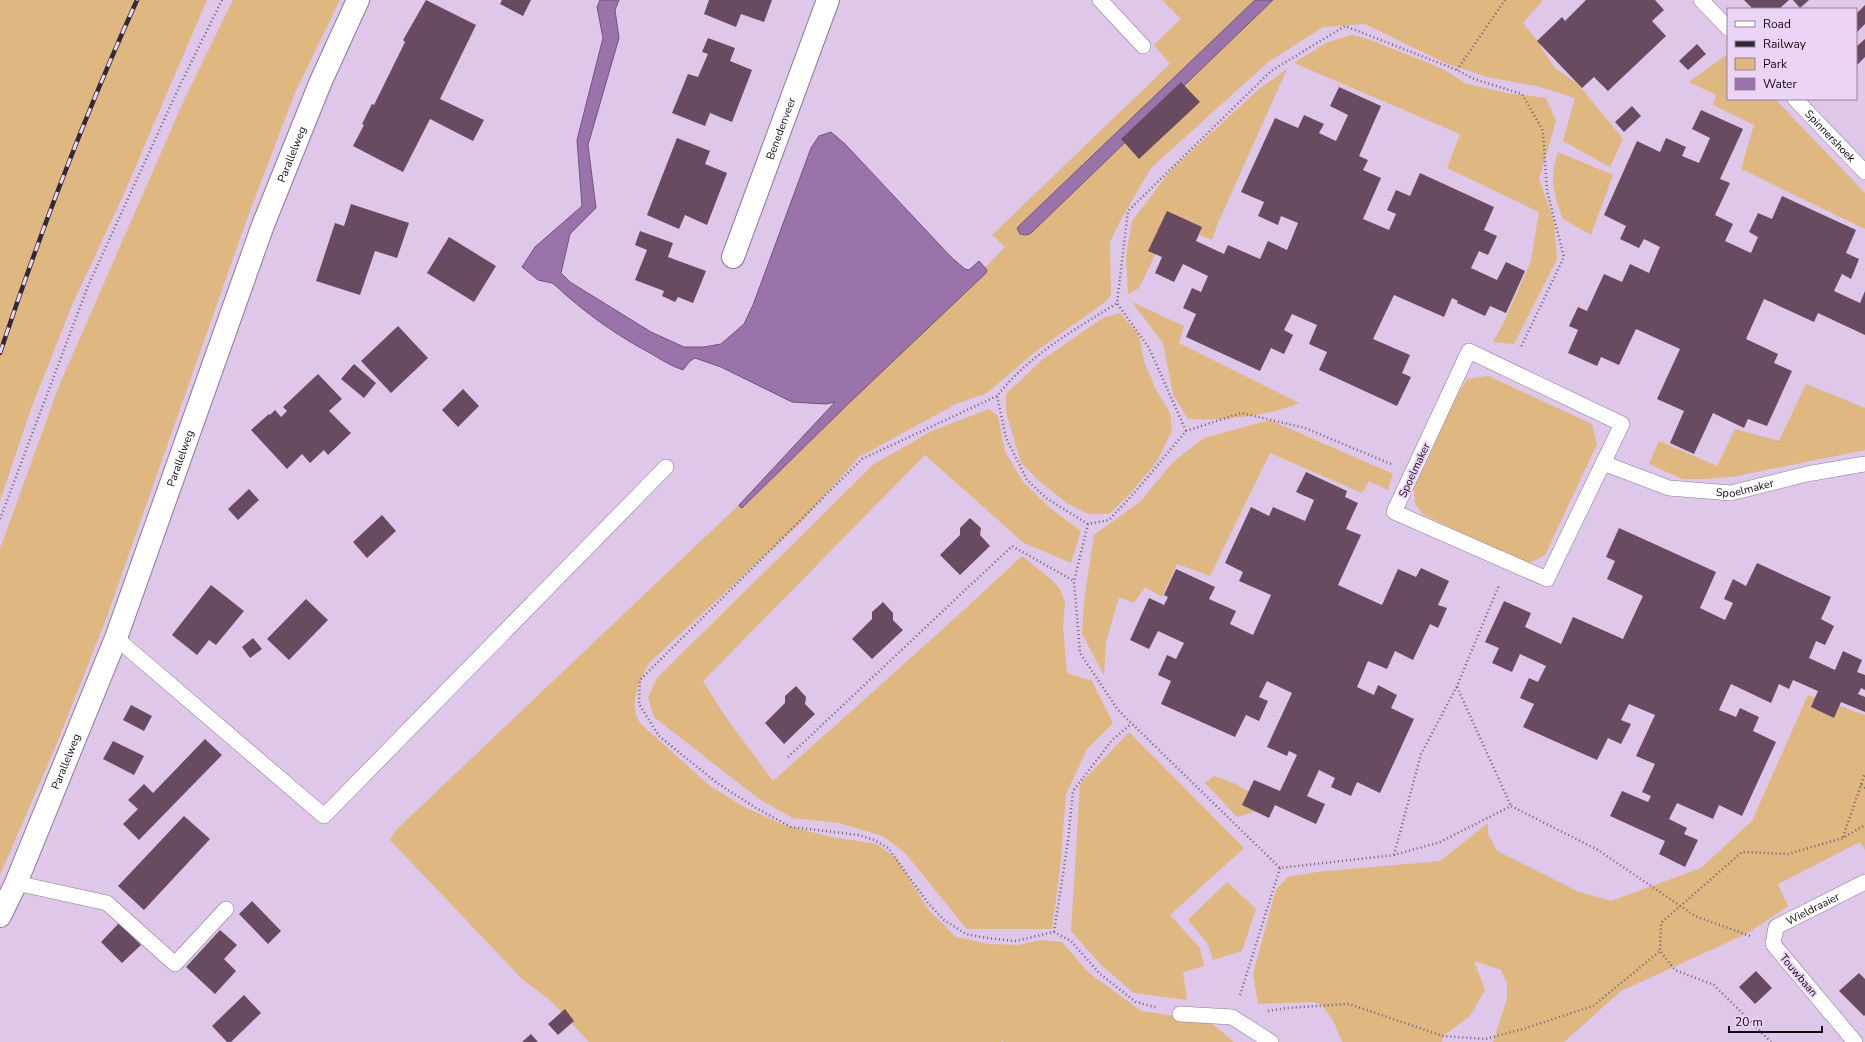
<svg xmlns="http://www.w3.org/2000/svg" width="1865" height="1042" viewBox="0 0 1865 1042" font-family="'Nunito Sans',sans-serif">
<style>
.green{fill:#deb781}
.water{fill:#9a73aa;stroke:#71537d}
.building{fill:#694b61}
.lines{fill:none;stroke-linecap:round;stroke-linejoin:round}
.lane-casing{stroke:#8d7896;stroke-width:16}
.street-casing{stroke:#8d7896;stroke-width:24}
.path{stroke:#706177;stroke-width:2.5;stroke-dasharray:1 3;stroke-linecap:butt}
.lane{stroke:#fff;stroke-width:15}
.street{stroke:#fff;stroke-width:22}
.rail-casing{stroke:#322836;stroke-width:4.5}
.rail{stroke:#ecd4f6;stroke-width:3;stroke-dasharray:9;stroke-linecap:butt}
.labels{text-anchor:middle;stroke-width:4;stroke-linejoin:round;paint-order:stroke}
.street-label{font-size:11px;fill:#100813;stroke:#ecd4f6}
</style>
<rect width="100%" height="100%" fill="#dec7e8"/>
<path class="green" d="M0,0H207L123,196L72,305L32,406L0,501Z
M233,0H340L295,93L248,216L106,619L57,743L0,875V549L59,386L185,98Z
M1162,0H1255L1114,136L1030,234L1273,0H1543L1523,23L1536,39L1555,68L1578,84L1623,139L1610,167L1563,141L1575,98L1536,86L1487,77L1445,63L1365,24L1323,27L1267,63L1151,168L1119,223L1110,242L1111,296L1105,302L1035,352L987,393L956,404L859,457L801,522L649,663C640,680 626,707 642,725L710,786L744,807L784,825L831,837L877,844L897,859L928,909L956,937L989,944L1018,945L1040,940L1062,942L1089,973L1141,1011L1209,1021L1234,1042H1003V1040L1001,1042H589L551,1001L522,979L390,840L395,831L743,501L740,504L744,507L847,405L987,270L985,268L1005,247L992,235L1170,64L1154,45L1181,19Z
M1351,35L1368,39L1441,68L1467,84L1507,93L1546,98L1556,121L1539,179L1554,221L1557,259L1514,344L1493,342L1503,324L1531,261L1539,212L1447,168L1460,134L1294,63L1326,43Z
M1728,54V99H1775L1865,193V229L1741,169L1754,125L1713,105L1716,95L1689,82Z
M1287,69L1218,223L1212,240L1171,222L1139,288L1128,294L1126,256L1132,221L1171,170L1259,89Z
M1558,152L1613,175L1591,235L1563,219C1553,191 1549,182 1558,152Z
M1132,302L1184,326L1179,343L1299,403C1269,416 1221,421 1188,419L1173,394L1163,343Z
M1120,313L1139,335L1144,361L1155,388L1170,413L1172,431L1156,463L1127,497L1109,514H1088L1067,503L1039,481L1021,463L1006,412V394L1042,360L1103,318Z
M1488,376L1592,424L1597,444L1545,555L1528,564L1424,515L1415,504L1414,488L1456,398L1467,379Z
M1806,384L1865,408V450L1732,477L1704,479H1682L1649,464L1659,441L1717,466L1735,429L1779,441Z
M989,409L998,416L1005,452L1024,483L1050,508L1081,531L1071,563L1024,543L925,455L703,681L725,716L773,781C856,707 940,633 1022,556L1053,581L1060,589L1065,602L1063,627L1067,673L1092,681L1113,723L1087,749L1066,794L1060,869L1052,929H967L905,853L883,836L839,823L793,818L759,799L654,717L648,698L657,678L874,464L932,431Z
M1270,420L1393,474L1388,490L1369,481L1362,493L1270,453L1210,576L1177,564L1162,597L1145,587L1134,603L1119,597L1106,642L1104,675L1082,634L1084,601L1094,535L1141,501L1173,462L1204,438Z
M1808,695L1865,715V850L1860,842L1778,884L1788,906L1748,933L1621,991L1564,1042H1493L1507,999V983L1501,970L1474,961L1485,990L1470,1016L1443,1036L1442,1042H1342L1334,1022L1322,1005L1314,1002L1258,1004L1253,974L1276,889L1288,877L1317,872L1440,861L1488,823V834L1497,851L1577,891L1611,901L1701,868L1752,821Z
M1129,732L1244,848L1170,915L1200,948L1204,966L1183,972L1187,1000L1134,993L1101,965L1071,931L1080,784Z
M1214,776L1234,783L1274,806L1237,817L1205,783Z
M1227,882L1256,909L1242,951L1213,960L1208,944L1188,920Z"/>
<path class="water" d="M600,0H619L615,10L619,38L588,145L596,208L570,234L561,273L570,282L651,332L684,347H704L721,344L744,324L753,305L811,148L819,136L831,132L845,144L952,258L965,269L969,270L979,261L987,270L986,273L847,405L742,508L739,506L740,504L835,402L826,404L792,402L721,367L695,358L690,361L683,370C671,366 660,359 650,353C616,335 585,313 556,286L552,283L538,280L522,267L535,247L582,206L577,140L603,38L597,7Z
M1255,0H1273L1030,234L1026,235L1020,234L1017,228L1022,223Z"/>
<path class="building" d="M426,0L476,25L440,99L484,120L473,141L430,119L403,172L353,146L364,125L362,124L372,104L374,105L405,42L403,40Z
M502,0H531L523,16L500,4Z
M709,0H772L764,22L741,14L736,27L704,14Z
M1586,0H1655L1664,10L1652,21L1666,36L1608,91L1594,77L1582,88L1537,41L1562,17L1565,21Z
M1744,0H1789L1779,9H1753Z
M1793,0H1809L1800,8Z
M1865,5V24L1856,33V14Z
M708,38L735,48L730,61L752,70L732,122L710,113L705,126L672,113L688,74L698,77L708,54L702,52Z
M1865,39V57L1856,66V47Z
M1697,44L1706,54L1688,70L1679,61Z
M1181,82L1200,102L1139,159L1121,139Z
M1339,87L1381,106L1359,156L1368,160L1363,170L1381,178L1363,219L1389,230L1396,214L1387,210L1396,190L1410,196L1420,173L1494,207L1484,230L1497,236L1488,255L1479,251L1471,268L1497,280L1506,262L1525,271L1506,313L1490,306L1485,316L1457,303L1458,301L1452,298L1444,317L1394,295L1373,339L1410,355L1402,373L1411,377L1397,406L1319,370L1327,352L1309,344L1317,325L1292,314L1284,330L1293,335L1284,354L1271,348L1260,371L1186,337L1196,314L1183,308L1192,288L1201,292L1208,276L1183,264L1174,282L1155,273L1162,257L1148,251L1167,211L1202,227L1196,241L1224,254L1228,245L1260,259L1268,241L1287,250L1298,223L1281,216L1278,225L1258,216L1264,202L1241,192L1275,118L1298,128L1304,115L1324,124L1319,133L1336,141L1348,115L1330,106Z
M1632,106L1641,116L1624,132L1615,122Z
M1701,110L1743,129L1720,179L1730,183L1715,215L1733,224L1725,241L1751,253L1758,237L1749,232L1758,213L1772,219L1782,196L1856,230L1846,253L1859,259L1851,279L1842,274L1834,291L1860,303L1865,291V335L1818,313L1814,322L1764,299L1746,339L1778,354L1774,363L1792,371L1767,426L1748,419L1744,428L1713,413L1694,454L1670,443L1684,411L1657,399L1680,349L1636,329L1619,365L1601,357L1597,366L1568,353L1578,330L1569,326L1578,307L1587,311L1604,274L1622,282L1630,264L1649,273L1660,247L1644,239L1639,248L1620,239L1626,226L1604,215L1637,141L1660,152L1666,138L1686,147L1682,156L1699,163L1710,138L1692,129Z
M677,138L710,151L705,164L727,173L707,225L685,215L679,229L647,215Z
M351,204L409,223L397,258L375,251L360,295L316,281L335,223L344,226Z
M640,231L673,243L668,257L706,271L693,303L678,297L675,302L662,296L664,291L635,280L647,250L635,245Z
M449,237L496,266L474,302L427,273Z
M398,326L428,358L391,393L361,361Z
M354,364L376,383L364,398L341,379Z
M318,374L342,399L329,411L351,433L328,455L324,450L310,463L302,454L287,469L251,430L269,414L270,415L275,410L281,417L287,411L283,407Z
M463,389L479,406L458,427L442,410Z
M1306,472L1347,491L1345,497L1358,503L1346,529L1361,535L1338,585L1382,605L1398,569L1416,577L1421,568L1449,581L1438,605L1447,608L1438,628L1430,624L1413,660L1395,651L1387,669L1368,661L1357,687L1374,695L1378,685L1397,695L1391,708L1414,719L1380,793L1357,782L1351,796L1331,787L1335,778L1319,770L1307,796L1325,804L1316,824L1275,805L1269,818L1242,805L1254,780L1280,791L1297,755L1289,751L1287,756L1267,747L1292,693L1267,681L1259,697L1268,701L1259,721L1246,715L1235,737L1161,704L1171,681L1158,675L1167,655L1176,659L1184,643L1158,631L1149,649L1130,640L1149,598L1164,605L1168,597L1164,595L1176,569L1215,587L1209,599L1236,611L1230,624L1253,635L1271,595L1239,581L1243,572L1225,563L1251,507L1269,516L1273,507L1305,521L1314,500L1296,492Z
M249,489L259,500L238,520L228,509Z
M382,515L396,531L367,558L353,542Z
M970,518L981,528L980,535L990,546L960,575L940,555L960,535V528Z
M1619,528L1716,572L1700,608L1725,620L1733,603L1724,599L1733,579L1746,586L1757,563L1831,597L1821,619L1834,626L1825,645L1816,641L1809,658L1835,670L1843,651L1862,660L1857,672L1865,675V690L1861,688L1858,694L1865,697V712L1841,702L1834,718L1811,707L1818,691L1793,680L1789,689L1779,684L1771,703L1731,684L1719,710L1736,717L1740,708L1759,717L1753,731L1776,742L1742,816L1719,805L1713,819L1677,803L1669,819L1687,828L1684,834L1698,840L1685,867L1659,854L1665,841L1610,816L1622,791L1648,802L1651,796L1642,792L1655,764L1636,756L1655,715L1629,704L1621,720L1631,724L1621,744L1608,738L1597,760L1523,727L1534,704L1520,698L1529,678L1538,682L1546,666L1520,654L1512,672L1492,663L1499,648L1485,642L1504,601L1531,613L1525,627L1561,644L1573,617L1623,639L1643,596L1607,579L1615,561L1606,557Z
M211,585L244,611L216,645L209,640L197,655L172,635Z
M306,599L328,620L289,660L267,639Z
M883,602L893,613V620L903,630L872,659L852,639L872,619V612Z
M253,638L262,649L250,658L242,647Z
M796,686L806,697L805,704L815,714L784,744L765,723L785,703V696Z
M131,705L152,716L144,731L123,720Z
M205,739L222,755L139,840L123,824L138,809L128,800L144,784L153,793Z
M113,741L144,756L134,775L103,759Z
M184,816L210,839L144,910L118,886Z
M252,901L281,931L268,944L239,914Z
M119,923L141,945L122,963L101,942Z
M220,930L237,945L224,959L236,971L215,994L186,967Z
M1756,971L1772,988L1755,1004L1739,987Z
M1859,973L1865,979V1015L1864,1016L1839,991Z
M244,995L261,1013L231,1042H227L212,1026Z
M565,1009L574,1021L558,1035L548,1024Z
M531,1034L538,1042H522Z"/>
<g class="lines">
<g class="lane-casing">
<g id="lane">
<path d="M1100,0L1143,46"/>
<path d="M1701,0L1728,28"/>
<path id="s1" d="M1795,99L1865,172"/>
<path d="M1469,351L1622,424L1547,579L1394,512Z"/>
<path id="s2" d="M1603,463L1669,488L1731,493L1807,474L1865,464"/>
<path d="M116,638L324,816L666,467"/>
<path d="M16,883L107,903L175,964L226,909"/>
<path d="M1180,1014L1232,1017L1271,1042"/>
<path id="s3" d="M1855,1042L1773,944L1776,927L1865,882"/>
</g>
</g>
<g class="street-casing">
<g id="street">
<path id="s4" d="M733,257L828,0"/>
<path id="s5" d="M0,916L16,883L116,638L263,225L321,81L358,0"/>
</g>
</g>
<path class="path" d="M1457,70L1505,0
M997,396L862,459L640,680L639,704L659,736L717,783L756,808L791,827L859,835L874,840L888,848L928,903L944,920L966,934L987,938L1015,941L1054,932L1071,941L1100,974L1136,1002L1158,1008
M1186,431L1149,348L1117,303L1128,211L1271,71L1345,26L1457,70L1474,79L1522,94L1543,131L1547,191L1564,257L1520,349
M1391,464L1305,428L1241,413L1186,431L1136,491L1109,520L1088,524L1074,581L1080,653L1118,710L1280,868L1394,855L1440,842L1511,806L1598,850L1695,916L1750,936
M0,519L88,286L180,85L222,0
M1088,524L1046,498L1027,480L1006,438L997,396C1030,354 1073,331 1117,303
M1457,687L1511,806
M788,757L1012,546L1074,581
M1861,785L1865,788
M1843,837L1865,773
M1394,855L1421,754L1457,686L1499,585
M1054,932L1068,841L1073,791L1112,740L1131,724
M1240,995L1280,868
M1268,1011L1287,1008L1349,1004L1443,1036L1485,1039L1523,1029L1593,1006L1660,951
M1771,1042L1714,985L1675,970L1660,951L1661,923L1742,852L1788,854L1843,838L1865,825"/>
<use href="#lane" class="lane"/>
<use href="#street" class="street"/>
<g class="rail-casing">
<path id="rail" d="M0,353C40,233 85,115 137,0"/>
</g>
<use href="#rail" class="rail"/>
</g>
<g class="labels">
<g class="street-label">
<text dy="4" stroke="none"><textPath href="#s4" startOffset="137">Benedenveer</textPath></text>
<text dy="4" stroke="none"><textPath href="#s1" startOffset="51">Spinnershoek</textPath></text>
<text dy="4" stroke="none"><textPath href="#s5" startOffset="816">Parallelweg</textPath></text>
<text dy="4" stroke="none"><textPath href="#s5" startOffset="492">Parallelweg</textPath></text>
<text transform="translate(1414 470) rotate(-65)" y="4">Spoelmaker</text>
<text dy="4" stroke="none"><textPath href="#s2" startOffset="147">Spoelmaker</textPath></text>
<text dy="4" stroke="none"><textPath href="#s5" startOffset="168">Parallelweg</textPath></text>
<text dy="4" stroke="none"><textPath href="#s3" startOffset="186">Wieldraaier</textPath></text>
<text transform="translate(1799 975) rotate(50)" y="4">Touwbaan</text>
</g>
</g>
<rect x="1727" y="8" width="130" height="92" fill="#ecd4f6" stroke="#94829b"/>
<rect x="1735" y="21" width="20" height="6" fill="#ffffff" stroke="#94829b"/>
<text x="1763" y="28" font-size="12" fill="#100813">Road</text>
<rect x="1735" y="41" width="20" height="6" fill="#322836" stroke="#94829b"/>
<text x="1763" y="48" font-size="12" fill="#100813">Railway</text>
<rect x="1735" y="58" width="20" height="12" fill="#deb781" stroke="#94829b"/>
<text x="1763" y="68" font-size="12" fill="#100813">Park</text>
<rect x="1735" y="78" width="20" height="12" fill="#9a73aa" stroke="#94829b"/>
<text x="1763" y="88" font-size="12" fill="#100813">Water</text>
<path d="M1729 1026v6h93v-6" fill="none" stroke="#100813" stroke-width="2"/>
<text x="1735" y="1026" font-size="12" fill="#100813" stroke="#ecd4f6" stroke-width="3" paint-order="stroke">20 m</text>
</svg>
